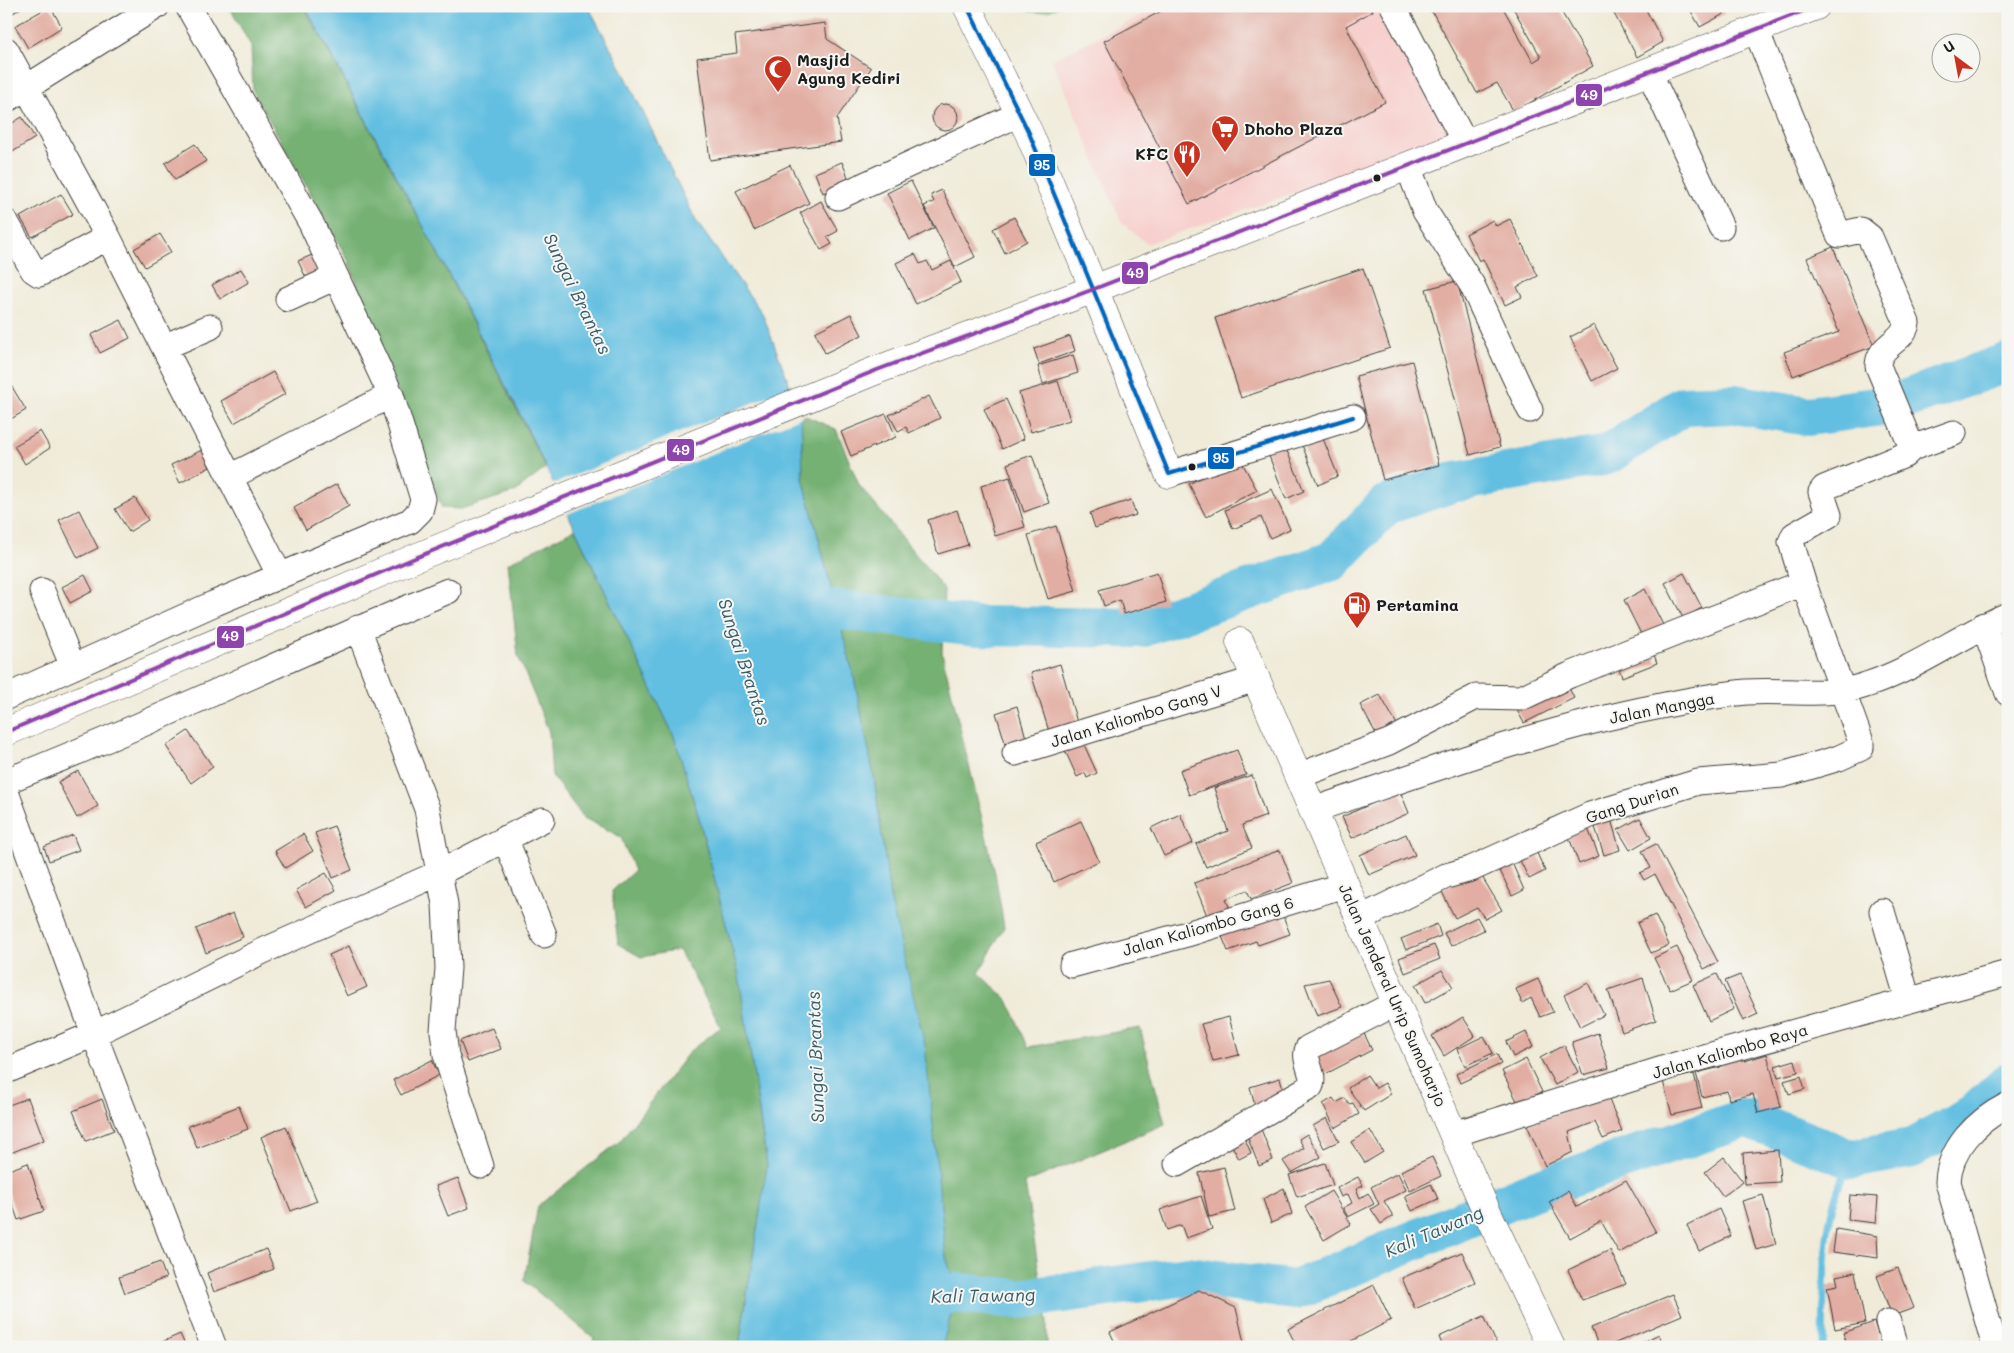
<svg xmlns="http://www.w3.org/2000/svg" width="2014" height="1353" viewBox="0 0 2014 1353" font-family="Mali,sans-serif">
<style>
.built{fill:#f7d0cd}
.green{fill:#90ce84;stroke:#567550}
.forest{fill:#74b172;stroke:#486647}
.water{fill:#63bfe1;stroke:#406e7e}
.pier{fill:#f0ebd8}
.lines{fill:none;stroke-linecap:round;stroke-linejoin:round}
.stream{stroke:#63bfe1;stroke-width:7}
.river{stroke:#63bfe1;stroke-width:40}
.building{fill:#e2ada2}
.minor-casing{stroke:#3c3b38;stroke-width:27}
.major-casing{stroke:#3c3b38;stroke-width:29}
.highway-casing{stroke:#3c3b38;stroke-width:29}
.minor{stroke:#fff;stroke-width:25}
.major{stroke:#fff;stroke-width:28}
.highway{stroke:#fff;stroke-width:28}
.bus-1-casing{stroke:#f6f6f2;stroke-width:8}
.bus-2-casing{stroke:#f6f6f2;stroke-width:8}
.bus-1{stroke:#0065bd;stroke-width:4}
.bus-2{stroke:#8e44ad;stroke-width:4}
.bus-dot{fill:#1c1c1c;stroke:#f6f6f2;stroke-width:2}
.labels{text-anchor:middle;stroke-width:4;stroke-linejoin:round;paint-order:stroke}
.poi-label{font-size:16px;font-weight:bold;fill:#1c1c1c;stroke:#f6f6f2;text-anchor:start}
.street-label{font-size:16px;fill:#1c1c1c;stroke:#f6f6f2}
.water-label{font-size:18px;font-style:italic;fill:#385d6b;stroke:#f6f6f2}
.line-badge{stroke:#f6f6f2;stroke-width:2}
.badge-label{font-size:14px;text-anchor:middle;font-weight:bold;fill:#fff}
</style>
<rect width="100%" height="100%" fill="#f6f6f2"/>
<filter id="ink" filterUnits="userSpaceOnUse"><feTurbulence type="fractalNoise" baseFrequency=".02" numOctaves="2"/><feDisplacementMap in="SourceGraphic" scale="10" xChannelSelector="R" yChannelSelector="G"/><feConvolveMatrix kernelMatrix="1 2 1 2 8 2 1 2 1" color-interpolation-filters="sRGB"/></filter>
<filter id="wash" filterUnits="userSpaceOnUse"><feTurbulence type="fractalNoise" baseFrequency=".0096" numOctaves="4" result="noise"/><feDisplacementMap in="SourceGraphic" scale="20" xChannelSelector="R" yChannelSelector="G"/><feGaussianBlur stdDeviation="1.12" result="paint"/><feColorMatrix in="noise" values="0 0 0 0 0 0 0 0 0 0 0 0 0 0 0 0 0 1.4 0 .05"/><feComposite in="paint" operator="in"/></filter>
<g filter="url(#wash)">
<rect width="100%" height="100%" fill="#f0ebd8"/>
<path class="built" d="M1160,6H1383L1455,137L1147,244L1121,222L1052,60Z"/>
<path class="green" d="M1023,6H1060C1047,12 1035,16 1023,6Z"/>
<path class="forest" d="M229,6H304L438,254L546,468L515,492L461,509L442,508L348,260L253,91L251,46Z
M801,414L836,429L859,485L944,589L942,653L995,873L1004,927L979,973L1008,1000L1028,1047L1140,1028L1165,1124L1025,1183L1047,1322V1347H938L890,897L874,777L854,677L803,478Z
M575,529L674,736L699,818L739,976L767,1166L739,1347H591L594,1338L524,1281L538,1206L620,1141L690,1051L721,1027L679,950L641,957L618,944L612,891L634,871L621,837L584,818L552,776L549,732L518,656L508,563Z"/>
<path class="water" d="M305,6H588L623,71L696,221L762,313L801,414L803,478L854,677L874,777L890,897L925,1045L946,1257L957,1293L942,1347H739L767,1165L739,976L699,818L674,736L526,426L444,265Z"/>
<path class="pier" d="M793,386L804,416L565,515L551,485Z"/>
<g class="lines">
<path class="stream" d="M1823,1347C1825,1281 1819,1219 1851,1159"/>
<path class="river" d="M785,614L839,610L976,626L1140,628L1332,561L1386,505L1451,483L1607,455L1683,406L1734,404L1808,416L1890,405L2008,362
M901,1299L957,1293L1019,1299L1188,1276L1295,1290L1537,1189L1746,1118L1851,1159L1912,1148L1973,1115L2008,1083"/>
</g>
<g id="blocks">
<path class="building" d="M6,6H24L10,15Z
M50,6L62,27L28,48L15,26Z
M1171,6H1371L1373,11L1346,26L1385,102L1189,204L1104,41Z
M1429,6H1502L1533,62L1541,57L1512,6H1558L1593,66L1514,112L1497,83L1477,93Z
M1610,6H1644L1663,42L1637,57Z
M1688,6H1719L1724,14L1700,27Z
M825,23L827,39L871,68L837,118L841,142L710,160L697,58L737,53L735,35Z
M932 117a13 13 0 1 1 26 0a13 13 0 1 1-26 0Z
M22,117L35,138L6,156V127Z
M195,144L206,161L175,180L165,163Z
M842,162L850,182L823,193L815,173Z
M790,165L809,203L754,230L736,191Z
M911,181L934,228L910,240L887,193Z
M942,190L975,257L955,267L924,206L934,202L931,195Z
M61,194L73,214L32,237L20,217Z
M821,201L838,231L827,237L832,244L821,250L800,213Z
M1014,217L1027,241L1005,253L993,229Z
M1510,219L1538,276L1517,287L1522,297L1505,305L1483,259L1479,261L1466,234L1493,220L1496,226Z
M160,234L171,252L145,267L134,249Z
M1833,247L1874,346L1793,376L1784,352L1839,332L1807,258Z
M319,252L330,277L310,286L298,261Z
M915,254L920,264L927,261L932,270L951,261L961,282L916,304L896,263Z
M1363,268L1390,348L1241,398L1215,318Z
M241,269L249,282L220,299L212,285Z
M1457,281L1500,447L1470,455L1426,289Z
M851,314L862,335L825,353L815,332Z
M121,320L130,338L100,353L91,335Z
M1594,325L1617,368L1592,381L1570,337Z
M1070,336L1075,351L1039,364L1034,349Z
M1073,355L1078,373L1043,384L1038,366Z
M1412,361L1439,465L1383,480L1356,376Z
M273,372L285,394L234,423L221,401Z
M6,377L26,410L6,422Z
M1058,381L1070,420L1031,432L1019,393Z
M929,396L940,418L909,433L906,427L898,431L889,415Z
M1006,399L1024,439L1002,449L984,409Z
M886,414L896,437L851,456L841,432Z
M40,431L50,448L25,464L14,446Z
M1322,436L1338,476L1318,485L1302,445Z
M1284,444L1304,491L1286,499L1267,451Z
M202,450L210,467L180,483L171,465Z
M1032,455L1049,503L1024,512L1007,464Z
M1239,457L1257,490L1206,517L1189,484Z
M1010,477L1025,527L995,536L981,486Z
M337,484L349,506L306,530L294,508Z
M1272,489L1290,529L1270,538L1261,517L1233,529L1225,510Z
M135,498L148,520L129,532L115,509Z
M1131,500L1136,515L1095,528L1090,513Z
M79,510L98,548L78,558L59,520Z
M957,510L968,545L938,554L928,520Z
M1056,526L1076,591L1048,599L1028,535Z
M1157,572L1166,602L1124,614L1120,600L1104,606L1099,590Z
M1684,573L1702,608L1683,618L1665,583Z
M85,575L93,591L70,603L62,587Z
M1645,589L1667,633L1646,644L1624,600Z
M1650,644L1657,663L1622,677L1615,658Z
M1060,664L1079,729L1051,738L1031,673Z
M1564,678L1574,698L1524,723L1513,703Z
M1380,695L1399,728L1379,739L1360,705Z
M1017,706L1028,745L1008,752L996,713Z
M188,731L213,767L191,783L166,746Z
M1081,738L1097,773L1087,778L1085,773L1077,777L1063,746Z
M1237,750L1246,775L1189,795L1180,770Z
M78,771L98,806L77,818L58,782Z
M1252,775L1266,816L1242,825L1252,848L1206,867L1196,844L1228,831L1214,788Z
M1400,791L1409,813L1352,838L1342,817Z
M1180,814L1193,843L1164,856L1151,828Z
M1610,816L1620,850L1604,855L1593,821Z
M1640,818L1651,838L1630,850L1618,830Z
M1081,821L1099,861L1054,882L1036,842Z
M1586,824L1599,856L1579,864L1567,832Z
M334,826L352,870L333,878L315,833Z
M303,834L313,851L285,868L275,851Z
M1406,834L1415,855L1369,875L1360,855Z
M73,835L79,850L49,861L44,847Z
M1532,842L1545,871L1529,879L1515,850Z
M1656,844L1718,962L1704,969L1655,874L1644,880L1640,873L1651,868L1642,851Z
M1280,850L1293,883L1251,899L1247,890L1226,899L1232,915L1210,923L1194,883Z
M1509,856L1524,890L1512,896L1496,862Z
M1478,870L1502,910L1485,919L1477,907L1455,918L1441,890Z
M326,873L336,890L306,907L296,890Z
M1280,908L1290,934L1258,945L1256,941L1228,951L1221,934Z
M233,913L243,937L206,953L196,929Z
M1655,915L1669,945L1651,953L1637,923Z
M1477,917L1484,930L1451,946L1444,933Z
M1437,924L1441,936L1406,950L1401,939Z
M1434,945L1440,959L1405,973L1399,958Z
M349,946L367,987L347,996L329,955Z
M1677,947L1693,980L1670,990L1654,958Z
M1442,970L1453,987L1425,1003L1415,985Z
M1717,974L1734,1009L1709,1021L1693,985Z
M1740,975L1758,1014L1743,1021L1725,981Z
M1643,978L1656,1020L1622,1032L1608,990Z
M1329,979L1342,1007L1317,1016L1305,984Z
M1538,979L1553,1012L1540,1017L1531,998L1522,1003L1516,989Z
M1588,983L1604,1015L1580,1027L1564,995Z
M1229,1017L1239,1055L1213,1061L1201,1024Z
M1463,1017L1475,1036L1444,1056L1432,1036Z
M1360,1025L1372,1050L1316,1079L1307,1053Z
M492,1028L501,1049L468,1062L460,1041Z
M1526,1032L1533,1047L1513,1057L1506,1042Z
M1598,1033L1609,1068L1583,1075L1572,1042Z
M1484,1036L1493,1053L1465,1066L1457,1049Z
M1564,1045L1578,1072L1555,1085L1540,1058Z
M1497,1054L1501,1064L1460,1083L1456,1074Z
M1767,1054L1781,1107L1758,1113L1753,1094L1729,1100L1727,1091L1702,1097L1696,1073L1721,1067L1720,1061L1743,1056L1745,1061Z
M1526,1059L1542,1092L1518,1103L1502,1071Z
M432,1060L439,1075L401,1095L393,1080Z
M1795,1060L1798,1072L1778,1077L1775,1066Z
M1694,1074L1702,1108L1672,1115L1663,1081Z
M1367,1075L1376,1088L1385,1083L1391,1094L1364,1111L1348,1088Z
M1801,1076L1805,1089L1789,1094L1784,1081Z
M1280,1078L1286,1098L1255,1106L1250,1087Z
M1607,1095L1622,1131L1603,1139L1595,1122L1569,1132L1573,1152L1545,1166L1527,1125Z
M28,1098L44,1140L10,1153L6,1143V1106Z
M1333,1098L1336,1103L1345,1098L1349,1104L1353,1103L1359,1114L1335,1128L1323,1104Z
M102,1099L114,1130L86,1141L73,1111Z
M239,1106L248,1129L197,1148L188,1126Z
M1327,1118L1339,1141L1324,1148L1313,1126Z
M286,1126L317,1201L291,1211L261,1137Z
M1261,1129L1273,1160L1259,1166L1247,1136Z
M1370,1130L1383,1152L1365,1163L1351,1142Z
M1307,1134L1321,1157L1291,1173L1283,1161L1304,1148L1299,1139Z
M1244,1137L1251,1153L1239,1159L1231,1144Z
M1778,1150L1780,1182L1745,1184L1743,1153Z
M1432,1157L1441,1176L1410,1191L1401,1171Z
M1724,1157L1743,1182L1723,1196L1705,1172Z
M28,1163L44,1211L18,1220L6,1186V1171Z
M1325,1163L1333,1185L1297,1197L1289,1175Z
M1224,1167L1235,1211L1209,1217L1199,1173Z
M1398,1173L1406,1190L1384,1201L1393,1216L1381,1224L1371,1209L1379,1204L1371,1187Z
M1358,1177L1363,1186L1356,1189L1360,1198L1368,1193L1374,1204L1348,1217L1343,1208L1352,1203L1348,1194L1341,1197L1337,1188Z
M458,1178L469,1208L448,1216L436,1186Z
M1626,1180L1656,1232L1619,1253L1601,1221L1570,1238L1549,1202L1568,1191L1577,1207Z
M1431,1184L1438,1199L1412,1211L1405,1196Z
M1284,1188L1292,1214L1271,1223L1263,1199Z
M1331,1191L1351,1224L1324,1240L1305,1207Z
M1763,1195L1776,1244L1756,1250L1742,1201Z
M1850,1195L1878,1197L1876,1223L1848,1220Z
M1201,1196L1212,1229L1186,1238L1181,1225L1167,1230L1160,1210Z
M1719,1209L1731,1236L1699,1251L1687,1225Z
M1836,1229L1877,1236L1878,1258L1833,1252Z
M266,1249L274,1269L214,1292L207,1273Z
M1610,1250L1626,1284L1582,1300L1568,1270Z
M1462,1252L1475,1282L1415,1309L1402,1278Z
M160,1262L166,1278L125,1293L119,1277Z
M1898,1268L1914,1308L1892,1316L1877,1276Z
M1855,1272L1865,1323L1835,1329L1827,1287L1838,1285L1836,1276Z
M1374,1285L1391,1320L1340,1347H1297L1288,1329Z
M1199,1290L1236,1308L1245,1347H1117L1110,1332Z
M1673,1294L1682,1315L1606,1347H1599L1591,1328Z
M1484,1316L1498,1347H1443L1439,1337Z
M1874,1322L1882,1345L1848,1347L1843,1333Z
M180,1334L186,1347H151Z
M1659,1334L1664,1347H1632Z"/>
</g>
</g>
<g filter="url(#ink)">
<use href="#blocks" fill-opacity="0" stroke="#3c3b38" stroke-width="1"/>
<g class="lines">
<g class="minor-casing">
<path id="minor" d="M1393,6L1465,143
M1756,30L1839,235L1861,230L1870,237L1907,323C1904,342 1878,345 1878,366L1912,448L1905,455L1824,488L1821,492L1829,515L1794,535L1791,542L1804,585
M6,50L108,237L280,576
M1649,72L1721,227
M6,100L157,6
M1408,166L1425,211L1472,285L1530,410
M838,197L1019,114
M6,222L33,270L39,274L108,237
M288,299L336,277
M164,347L210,327
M1912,448L1954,433
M1169,474L1353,417
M230,477L391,395
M42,591L73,667
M1984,625L2008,693
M358,628L427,809L445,904L448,968L443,1031L446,1055L481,1166
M6,697L213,604L410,521L420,511L423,499L391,395L311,223L188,6
M1015,753L1256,679
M1298,776L1389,742L1476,697L1521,698L1570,675L1798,585L1805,587L1861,742V748L1839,758L1782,775L1698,782L1590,815L1471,869L1446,876L1359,919
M6,781C156,722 300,652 448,591
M6,792L94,1034L263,951L439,873L542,820
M1313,810C1426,772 1539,730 1656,707C1685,701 1716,695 1746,692C1784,689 1829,698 1866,685C1916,669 1959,636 2008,615
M505,838L544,935
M1882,911L1908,1000
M1072,965L1187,934L1344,885
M6,1071L94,1034L214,1347
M1454,1134L1679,1064L2008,973
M1177,1164L1310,1087C1317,1076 1302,1060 1308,1048L1396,1003
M1888,1322L1895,1347
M1995,1347L1948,1182C1949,1149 1977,1121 2006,1106"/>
</g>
<g class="major-casing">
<path id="major" d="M967,6L1029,133L1094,289L1816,6"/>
</g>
<g class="highway-casing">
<path id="highway" d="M1240,642L1482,1201L1551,1347
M6,732L415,558L877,370L1094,289L1169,474"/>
</g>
<use href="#minor" class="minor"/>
<use href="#major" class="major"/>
<use href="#highway" class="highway"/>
<g class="bus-1-casing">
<path id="bus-1" d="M967,6L1029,133L1169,474L1353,417"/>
</g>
<g class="bus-2-casing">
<path id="bus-2" d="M6,732L415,558L877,370L1094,289L1816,6"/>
</g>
<use href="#bus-1" class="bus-1"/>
<use href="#bus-2" class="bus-2"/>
</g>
</g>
<defs>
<g id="mosque-pin" transform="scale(1.4375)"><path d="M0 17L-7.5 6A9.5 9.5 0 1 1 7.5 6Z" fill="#c8321e" stroke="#f6f6f2"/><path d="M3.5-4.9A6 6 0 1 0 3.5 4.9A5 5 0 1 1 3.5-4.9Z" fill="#fff"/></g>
<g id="supermarket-pin" transform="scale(1.4375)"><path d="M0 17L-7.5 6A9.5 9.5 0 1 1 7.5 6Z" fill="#c8321e" stroke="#f6f6f2"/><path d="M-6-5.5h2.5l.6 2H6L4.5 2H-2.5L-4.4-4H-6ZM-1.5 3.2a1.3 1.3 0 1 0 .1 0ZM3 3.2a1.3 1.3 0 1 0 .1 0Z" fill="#fff"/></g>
<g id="restaurant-pin" transform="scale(1.4375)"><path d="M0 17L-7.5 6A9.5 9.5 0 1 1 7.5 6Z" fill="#c8321e" stroke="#f6f6f2"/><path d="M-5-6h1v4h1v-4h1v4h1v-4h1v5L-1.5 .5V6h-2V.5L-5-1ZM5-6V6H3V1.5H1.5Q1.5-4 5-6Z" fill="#fff"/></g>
<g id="fuel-pin" transform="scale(1.4375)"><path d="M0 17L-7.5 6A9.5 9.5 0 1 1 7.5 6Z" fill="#c8321e" stroke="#f6f6f2"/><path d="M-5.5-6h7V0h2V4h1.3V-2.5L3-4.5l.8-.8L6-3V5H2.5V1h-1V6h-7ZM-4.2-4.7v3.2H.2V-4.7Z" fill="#fff"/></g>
</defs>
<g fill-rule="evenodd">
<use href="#mosque-pin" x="778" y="69"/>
<use href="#supermarket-pin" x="1225" y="129"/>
<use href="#restaurant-pin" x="1187" y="154"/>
<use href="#fuel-pin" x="1357" y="605"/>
</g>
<g class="bus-dot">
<circle cx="1377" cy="178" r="4.5"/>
<circle cx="1192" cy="467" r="4.5"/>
</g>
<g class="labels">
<g class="poi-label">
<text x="797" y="66">Masjid<tspan x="797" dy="18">Agung Kediri</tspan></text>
<text x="1244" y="135">Dhoho Plaza</text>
<text x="1168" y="160" text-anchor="end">KFC</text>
<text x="1376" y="611">Pertamina</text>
</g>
<g class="street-label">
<text transform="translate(1662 708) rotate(-11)" y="6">Jalan Mangga</text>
<text transform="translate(1136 716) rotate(-17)" y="6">Jalan Kaliombo Gang V</text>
<text transform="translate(1632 803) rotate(-18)" y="6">Gang Durian</text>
<text transform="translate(1208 926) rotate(-16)" y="6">Jalan Kaliombo Gang 6</text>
<text transform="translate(1393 995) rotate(66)" y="6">Jalan Jenderal Urip Sumoharjo</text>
<text transform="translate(1730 1051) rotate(-16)" y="6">Jalan Kaliombo Raya</text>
</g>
<g class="water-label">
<text transform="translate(577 294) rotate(64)" y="6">Sungai Brantas</text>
<text transform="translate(744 662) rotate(72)" y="6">Sungai Brantas</text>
<text transform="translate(816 1057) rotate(-92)" y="6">Sungai Brantas</text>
<text transform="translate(1434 1232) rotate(-23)" y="6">Kali Tawang</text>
<text transform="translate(983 1296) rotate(-1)" y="6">Kali Tawang</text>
</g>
</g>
<g class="line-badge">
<rect x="1575" y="83" width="28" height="24" rx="5" fill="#8e44ad"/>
<rect x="1028" y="153" width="28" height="24" rx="5" fill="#0065bd"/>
<rect x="1121" y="261" width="28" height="24" rx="5" fill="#8e44ad"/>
<rect x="666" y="438" width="29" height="24" rx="5" fill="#8e44ad"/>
<rect x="1207" y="446" width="28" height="24" rx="5" fill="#0065bd"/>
<rect x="216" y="625" width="29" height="24" rx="5" fill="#8e44ad"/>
</g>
<g class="badge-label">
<text x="1589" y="100">49</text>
<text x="1042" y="170">95</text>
<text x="1135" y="278">49</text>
<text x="681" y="455">49</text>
<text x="1221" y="463">95</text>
<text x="230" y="641">49</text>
</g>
<rect width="2014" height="1353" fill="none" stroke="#f6f6f2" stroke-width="25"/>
<g transform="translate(1956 58) rotate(328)"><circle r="24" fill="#f6f6f2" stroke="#9f9f9c"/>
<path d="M0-4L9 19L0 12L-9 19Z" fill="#c8321e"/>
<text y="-8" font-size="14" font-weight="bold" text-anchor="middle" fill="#1c1c1c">U</text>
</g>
</svg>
